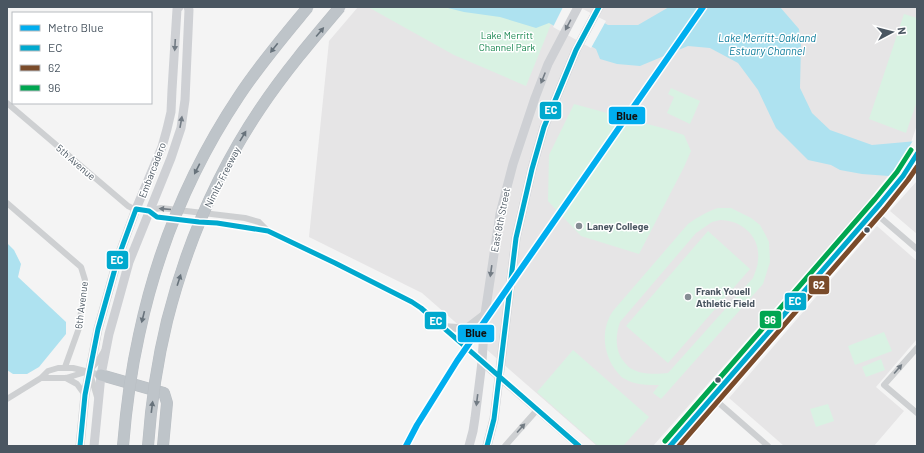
<svg xmlns="http://www.w3.org/2000/svg" width="924" height="453" viewBox="0 0 924 453" font-family="Barlow,sans-serif">
<style>
.education{fill:#e6e5e6}
.green{fill:#d9f2e3;fill-rule:evenodd}
.water{fill:#aee2f0}
.pier{fill:#f4f4f4}
.lines{fill:none;stroke-linecap:round;stroke-linejoin:round}
.motorway-casing{stroke:#b9bec3;stroke-width:12}
.minor{stroke:#ced0d2;stroke-width:6}
.tertiary{stroke:#ced0d2;stroke-width:8}
.secondary{stroke:#ced0d4;stroke-width:9}
.motorway{stroke:#bec4c9;stroke-width:11}
.motorway-bridge-casing{stroke:#b9bec3;stroke-width:12;stroke-linecap:butt}
.motorway-bridge{stroke:#bec4c9;stroke-width:11}
.bus-1-casing{stroke:#fff;stroke-width:8}
.bus-2-casing{stroke:#fff;stroke-width:8}
.bus-3-casing{stroke:#fff;stroke-width:8}
.bus-1{stroke:#00a9ce;stroke-width:5}
.bus-2{stroke:#7a4b2a;stroke-width:5}
.bus-3{stroke:#00a651;stroke-width:5}
.metro-1-casing{stroke:#fff;stroke-width:9}
.metro-1{stroke:#00aeef;stroke-width:6}
.oneway{fill:#727b84}
.oneway2{fill:#67727b}
.oneway3{fill:#727b83}
.poi-dot{fill:#868d94;stroke:#fff;stroke-width:1.5}
.bus-dot{fill:#4a5661;stroke:#fff;stroke-width:1.5}
.labels{text-anchor:middle;stroke-width:3;stroke-linejoin:round;paint-order:stroke}
.park-label{font-size:10px;fill:#17864f;stroke:#fff}
.street-label{font-size:10px;fill:#4a5661;stroke:#fff}
.poi-label{font-size:10px;font-weight:bold;fill:#4a5661;stroke:#fff;text-anchor:start}
.water-label{font-size:11px;font-style:italic;fill:#0c7c9b;stroke:#fff}
.line-badge{stroke:#fff;stroke-width:1.5}
.badge-label{font-size:11px;text-anchor:middle;font-weight:bold;fill:#fff}
.pale-badge-label{font-size:11px;text-anchor:middle;font-weight:bold;fill:#111}
</style>
<rect width="100%" height="100%" fill="#f4f4f4"/>
<path class="education" d="M358,7H917V125L908,151L856,216L653,446H597L422,293L309,237L329,41Z
M916,182H917V234L890,211Z
M877,226L917,261V339L876,387L904,411L874,446H784L729,398Z"/>
<path class="green" d="M368,7H558L526,86L454,55Z
M904,14L917,18V101L906,133L869,119Z
M671,88L700,101L690,124L667,113L674,97L668,94Z
M574,104L666,129L684,135L691,151L684,167L639,254L581,236L548,201L549,155Z
M718,208H731L751,218L760,225L765,234L769,242L770,262L763,284L661,399L653,393L659,385C647,385 635,385 625,379C622,378 620,375 618,373C603,356 600,330 613,311L688,224C698,217 706,212 718,208ZM720,220C742,220 761,237 758,260C758,266 755,272 753,278L668,373C657,374 642,375 632,369C629,368 627,365 625,363C615,352 615,336 620,322L696,233L712,222Z
M708,231L750,269L668,363L626,326Z
M884,332L892,351L855,365L848,346Z
M573,350L649,417L623,446H598L537,392Z
M881,359L885,370L866,377L862,367Z
M828,404L834,421L816,427L810,409Z"/>
<path class="water" d="M444,7H575L608,25H638L669,7H780L799,29L801,45L800,88L812,113L830,130L872,145L917,141V173L889,176L862,174L840,170L831,165L808,160L776,128L758,90L738,63L710,48L688,46L640,66L617,64L600,59L596,49L549,23L536,28L500,17L464,12Z
M7,243L14,250L21,264L18,277L66,322V334L39,367L27,374H13L7,370Z"/>
<path class="pier" d="M563,7H579L606,21L591,48L553,27Z
M914,139H917V173L915,175L888,178L892,174Z"/>
<g class="lines">
<g class="motorway-casing">
<path id="motorway" d="M101,375L164,393L167,403L163,446"/>
</g>
<path class="minor" d="M7,103L128,206L132,208L149,211L157,217L199,222L217,223L268,231
M7,203L81,267L85,280L79,328L65,367
M149,211L156,209L161,208L245,218L259,222L268,231L303,248L335,263L412,302L421,308L482,362
M874,212L917,249
M917,348L884,385L917,413
M90,373L97,397
M41,378H66L89,371L98,361L104,351
M66,378L77,384L85,395
M712,397L768,446
M7,399L41,378L48,371L58,368H73L101,375
M505,446L537,410
M670,446L880,204L903,176L917,154"/>
<path class="tertiary" d="M442,327L458,328L468,327L485,314
M482,362L579,446"/>
<path class="secondary" d="M80,446L85,395L98,329L118,258L136,209L162,147L167,129L171,112L172,90L177,9L179,7
M94,446L101,375L109,334L118,302L129,262L171,158L181,128L185,100L189,10L188,7
M469,446L473,431L475,418L482,362L485,314L500,214L513,164L535,98L548,64L578,7
M487,446L494,419L516,238L532,169L544,127L576,50L599,7"/>
<use href="#motorway" class="motorway"/>
<g class="motorway-bridge-casing">
<path id="motorway-bridge" d="M123,446C126,409 131,371 139,335C157,250 191,168 239,96C260,64 284,36 308,7
M148,446C151,404 157,362 167,321C186,246 217,173 260,109C284,73 312,40 340,7"/>
</g>
<use href="#motorway-bridge" class="motorway-bridge"/>
<g class="bus-1-casing">
<path id="bus-1" d="M80,446L85,395L98,329L118,258L136,209L149,211L157,217L199,222L217,223L268,231L335,263L412,302L421,308L579,446
M487,446L494,419L516,238L532,169L544,127L576,50L599,7
M670,446L880,204L903,176L917,154"/>
</g>
<g class="bus-2-casing">
<path id="bus-2" d="M679,446L885,209L908,180L917,167"/>
</g>
<g class="bus-3-casing">
<path id="bus-3" d="M665,441L875,199L897,172L911,150"/>
</g>
<use href="#bus-1" class="bus-1"/>
<use href="#bus-2" class="bus-2"/>
<use href="#bus-3" class="bus-3"/>
<g class="metro-1-casing">
<path id="metro-1" d="M406,446L417,425L457,361L703,7"/>
</g>
<use href="#metro-1" class="metro-1"/>
</g>
<defs><path id="oneway-solid" d="M-6-.8H1V-3.2L6.5 0L1 3.2V.8H-6Z"/></defs>
<g class="oneway">
<use href="#oneway-solid" transform="translate(568 25) rotate(118)"/>
<use href="#oneway-solid" transform="translate(175 45) rotate(93)"/>
<use href="#oneway-solid" transform="translate(543 78) rotate(112)"/>
<use href="#oneway-solid" transform="translate(181 122) rotate(-80)"/>
<use href="#oneway-solid" transform="translate(491 271) rotate(98)"/>
<use href="#oneway-solid" transform="translate(477 400) rotate(97)"/>
</g>
<g class="oneway2">
<use href="#oneway-solid" transform="translate(320 32) rotate(-50)"/>
<use href="#oneway-solid" transform="translate(274 48) rotate(128)"/>
<use href="#oneway-solid" transform="translate(243 136) rotate(-59)"/>
<use href="#oneway-solid" transform="translate(197 169) rotate(117)"/>
<use href="#oneway-solid" transform="translate(179 280) rotate(-72)"/>
<use href="#oneway-solid" transform="translate(143 317) rotate(104)"/>
<use href="#oneway-solid" transform="translate(152 407) rotate(-83)"/>
</g>
<g class="oneway3">
<use href="#oneway-solid" transform="translate(165 209) rotate(-175)"/>
<use href="#oneway-solid" transform="translate(898 369) rotate(-49)"/>
<use href="#oneway-solid" transform="translate(521 428) rotate(-48)"/>
</g>
<g class="poi-dot">
<circle cx="579" cy="226" r="4"/>
<circle cx="688" cy="297" r="4"/>
</g>
<g class="bus-dot">
<circle cx="867" cy="230" r="3.5"/>
<circle cx="718" cy="380" r="3.5"/>
</g>
<g class="labels">
<g class="park-label">
<text x="507" y="39">Lake Merritt<tspan x="507" dy="12">Channel Park</tspan></text>
</g>
<g class="street-label">
<text transform="translate(76 162) rotate(41)" y="4">5th Avenue</text>
<text transform="translate(152 170) rotate(-69)" y="4">Embarcadero</text>
<text transform="translate(222 177) rotate(-63)" y="4">Nimitz Freeway</text>
<text transform="translate(500 220) rotate(-79)" y="4">East 8th Street</text>
<text transform="translate(81 305) rotate(-83)" y="4">6th Avenue</text>
</g>
<g class="poi-label">
<text x="587" y="230">Laney College</text>
<text x="696" y="295">Frank Youell<tspan x="696" dy="12">Athletic Field</tspan></text>
</g>
<g class="water-label">
<text x="767" y="42">Lake Merritt-Oakland<tspan x="767" dy="13">Estuary Channel</tspan></text>
</g>
</g>
<g class="line-badge">
<rect x="539" y="101" width="23" height="19" rx="4" fill="#00a9ce"/>
<rect x="608" y="106" width="38" height="19" rx="4" fill="#00aeef"/>
<rect x="106" y="250" width="23" height="20" rx="4" fill="#00a9ce"/>
<rect x="808" y="275" width="22" height="20" rx="4" fill="#7a4b2a"/>
<rect x="784" y="292" width="23" height="19" rx="4" fill="#00a9ce"/>
<rect x="759" y="310" width="23" height="19" rx="4" fill="#00a651"/>
<rect x="424" y="311" width="23" height="19" rx="4" fill="#00a9ce"/>
<rect x="457" y="324" width="38" height="19" rx="4" fill="#00aeef"/>
</g>
<g class="badge-label">
<text x="551" y="114">EC</text>
<text x="117" y="264">EC</text>
<text x="819" y="289">62</text>
<text x="795" y="305">EC</text>
<text x="770" y="324">96</text>
<text x="436" y="325">EC</text>
</g>
<g class="pale-badge-label">
<text x="627" y="120">Blue</text>
<text x="476" y="337">Blue</text>
</g>
<rect width="924" height="453" fill="none" stroke="#4a5661" stroke-width="16"/>
<rect x="12" y="12" width="140" height="92" fill="#ffffff" stroke="#b7bbc0"/>
<rect x="20" y="25" width="20" height="6" fill="#00aeef" stroke="#b7bbc0"/>
<text x="48" y="32" font-size="12" fill="#4a5661">Metro Blue</text>
<rect x="20" y="45" width="20" height="6" fill="#00a9ce" stroke="#b7bbc0"/>
<text x="48" y="52" font-size="12" fill="#4a5661">EC</text>
<rect x="20" y="65" width="20" height="6" fill="#7a4b2a" stroke="#b7bbc0"/>
<text x="48" y="72" font-size="12" fill="#4a5661">62</text>
<rect x="20" y="85" width="20" height="6" fill="#00a651" stroke="#b7bbc0"/>
<text x="48" y="92" font-size="12" fill="#4a5661">96</text>
<g transform="translate(892 32) rotate(83)" stroke="#ffffff" stroke-width="3" paint-order="stroke">
<path d="M0-3L7 15L0 10L-7 15Z" fill="#4a5661"/>
<text y="-6" font-size="11" font-weight="bold" text-anchor="middle" fill="#4a5661">N</text>
</g>
</svg>
